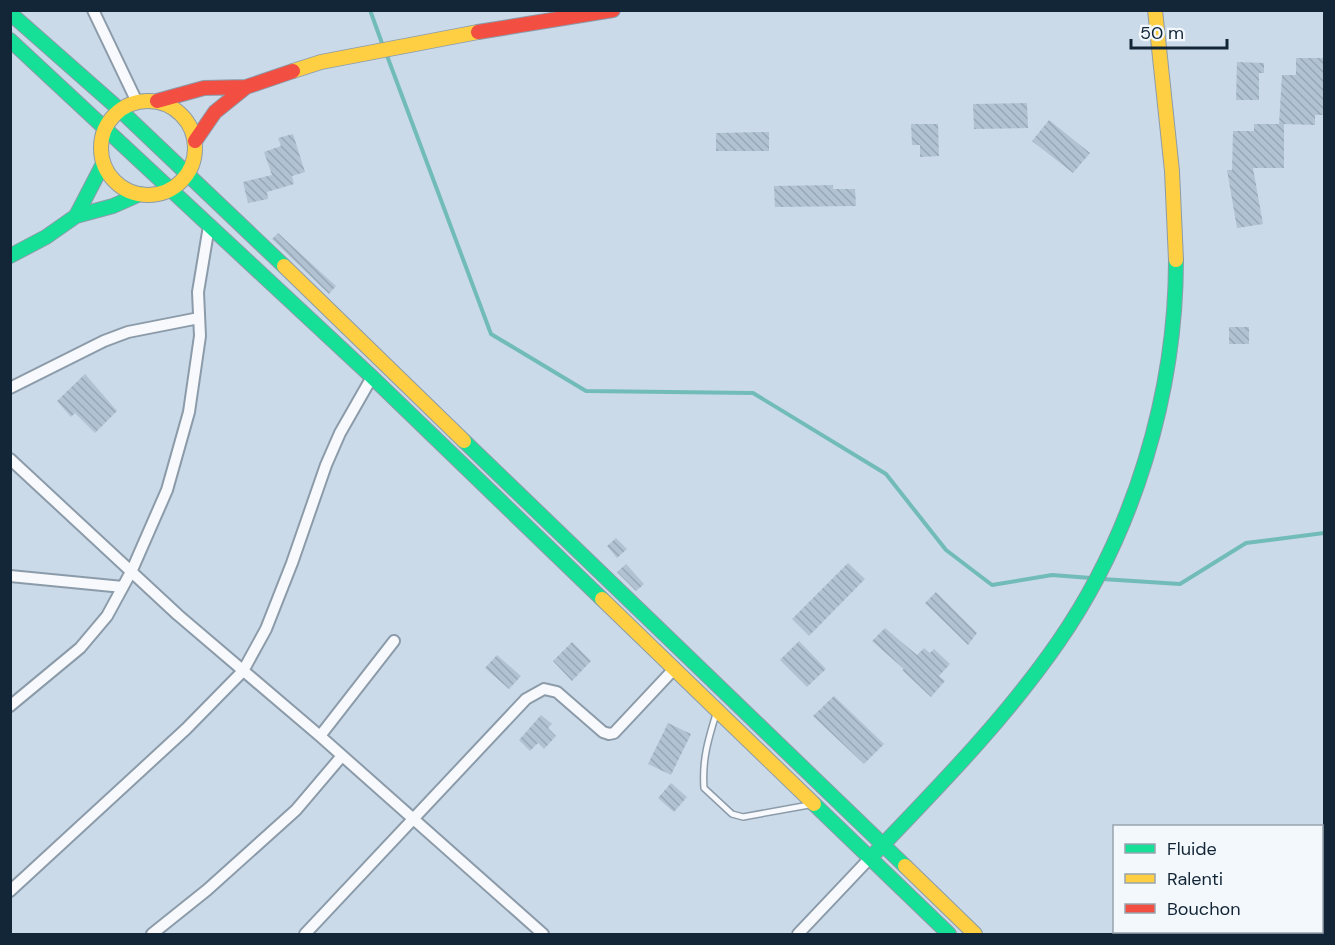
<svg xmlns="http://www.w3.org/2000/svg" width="1335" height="945" viewBox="0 0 1335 945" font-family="'DM Sans',sans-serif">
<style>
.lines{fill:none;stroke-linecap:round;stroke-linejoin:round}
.stream{stroke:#71bcb9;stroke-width:4}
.building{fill:url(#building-back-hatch)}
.lane-casing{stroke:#8c9ba9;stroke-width:8}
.street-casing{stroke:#8c9ba9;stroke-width:14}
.fast-casing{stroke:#8c9ba9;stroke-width:16}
.slow-casing{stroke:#8c9ba9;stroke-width:16}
.jam-casing{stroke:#8c9ba9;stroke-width:16}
.lane{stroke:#f7f9fc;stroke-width:5}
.street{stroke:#f7f9fc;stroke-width:10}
.fast{stroke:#16e098;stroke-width:14}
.slow{stroke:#ffcf43;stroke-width:14}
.jam{stroke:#f24e42;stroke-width:14}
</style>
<defs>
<pattern id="building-back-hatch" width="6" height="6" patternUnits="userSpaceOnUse" patternTransform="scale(1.5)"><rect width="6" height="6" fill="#b1c2d2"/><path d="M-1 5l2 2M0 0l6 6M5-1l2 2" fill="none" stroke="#97a7b5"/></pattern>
</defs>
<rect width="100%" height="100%" fill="#cbdae9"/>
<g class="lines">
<path class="stream" d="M370,10L383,46
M386,53L491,334L586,391L753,393L886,474L946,550L992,585L1052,575L1091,578
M1102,579L1180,584L1246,543L1324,533"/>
</g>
<path class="building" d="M1296,58H1324V115H1315V125L1284,124V168H1253L1263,224L1237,228L1227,170H1232L1233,131H1254V124H1279L1282,75H1296Z
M1237,62L1264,63V73H1259V100H1236Z
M1027,103L1028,128L974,129L973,104Z
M1049,120L1090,153L1073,173L1032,141Z
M911,124H938L939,156L920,157V145H912Z
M769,132V151H716V133Z
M293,134L305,172L292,176L294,184L267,192L268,199L248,203L243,182L272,175L264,152L281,146L278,138Z
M833,185V189H855L856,206L775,207L774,186Z
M278,233L336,286L329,294L272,239Z
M1229,327H1249V344H1229Z
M85,374L117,411L95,433L75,413L71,417L57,401Z
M616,538L627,549L617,558L607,546Z
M848,563L865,579L809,636L792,619Z
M626,564L644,584L636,591L617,572Z
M936,592L977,633L968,645L925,603Z
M885,628L917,655L924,648L930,653L934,649L950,664L939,676L945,681L931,697L902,670L904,669L872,641Z
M799,641L826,669L807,687L780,660Z
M572,642L591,661L572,681L553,661Z
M497,655L521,676L509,689L485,668Z
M834,696L884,744L864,764L813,716Z
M541,715L552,724L548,728L556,736L544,749L538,743L530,751L519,740Z
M668,723L691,734L671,775L648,764Z
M671,783L687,797L674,812L658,798Z"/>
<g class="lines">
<g class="lane-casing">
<path id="lane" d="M716,714C708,740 702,760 704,788L732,814L743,817L809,805"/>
</g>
<g class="street-casing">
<path id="street" d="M93,10L137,102
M10,388L104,341L128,332L199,318
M10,459L178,615L320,736L543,934
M10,576L123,587
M10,706L80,648L107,616L132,570L167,490L189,412L200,336L198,292L209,226
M320,736L394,641
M10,891L186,729L243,671L266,629L292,563L326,465L340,433L372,377
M152,934L207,890L296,810L341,757
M305,934L526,699L544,689L557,692L603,732L609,734L614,733L675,668
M798,934L870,858"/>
</g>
<g class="fast-casing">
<path id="fast" d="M10,13L120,110L284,266
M10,40L372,377L602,599
M76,216L103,164
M10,256L46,237L76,216L113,206L140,194
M464,441L905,866
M814,804L949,934
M875,853C940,785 1006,718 1059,641C1134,532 1176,393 1176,260"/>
</g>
<g class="slow-casing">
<path id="slow" d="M1155,10L1172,171L1176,260
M293,71L321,62L478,32
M101 148a47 47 0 1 1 94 0a47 47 0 1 1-94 0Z
M284,266L464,441
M602,599L814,804
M905,866L975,934"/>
</g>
<g class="jam-casing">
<path id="jam" d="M478,32L613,10
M157,101L204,88L246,87L293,71
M195,141L215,112L246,87"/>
</g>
<use href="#lane" class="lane"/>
<use href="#street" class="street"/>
<use href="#fast" class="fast"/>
<use href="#slow" class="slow"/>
<use href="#jam" class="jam"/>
</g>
<rect width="1335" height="945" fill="none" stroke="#132637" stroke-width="24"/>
<rect x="1113" y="825" width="210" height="108" fill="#f3f8fd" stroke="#99a4ae" stroke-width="1.5"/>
<rect x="1125" y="844" width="30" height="9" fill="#16e098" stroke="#99a4ae" stroke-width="1.5"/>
<text x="1167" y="855" font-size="18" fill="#132637">Fluide</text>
<rect x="1125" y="874" width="30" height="9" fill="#ffcf43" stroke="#99a4ae" stroke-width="1.5"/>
<text x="1167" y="885" font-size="18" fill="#132637">Ralenti</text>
<rect x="1125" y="904" width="30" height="9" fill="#f24e42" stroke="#99a4ae" stroke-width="1.5"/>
<text x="1167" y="915" font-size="18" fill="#132637">Bouchon</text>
<path d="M1131 39v9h96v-9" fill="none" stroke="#132637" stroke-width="3"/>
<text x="1140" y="39" font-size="18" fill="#132637" stroke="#f3f8fd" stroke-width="4.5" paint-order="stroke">50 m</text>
</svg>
